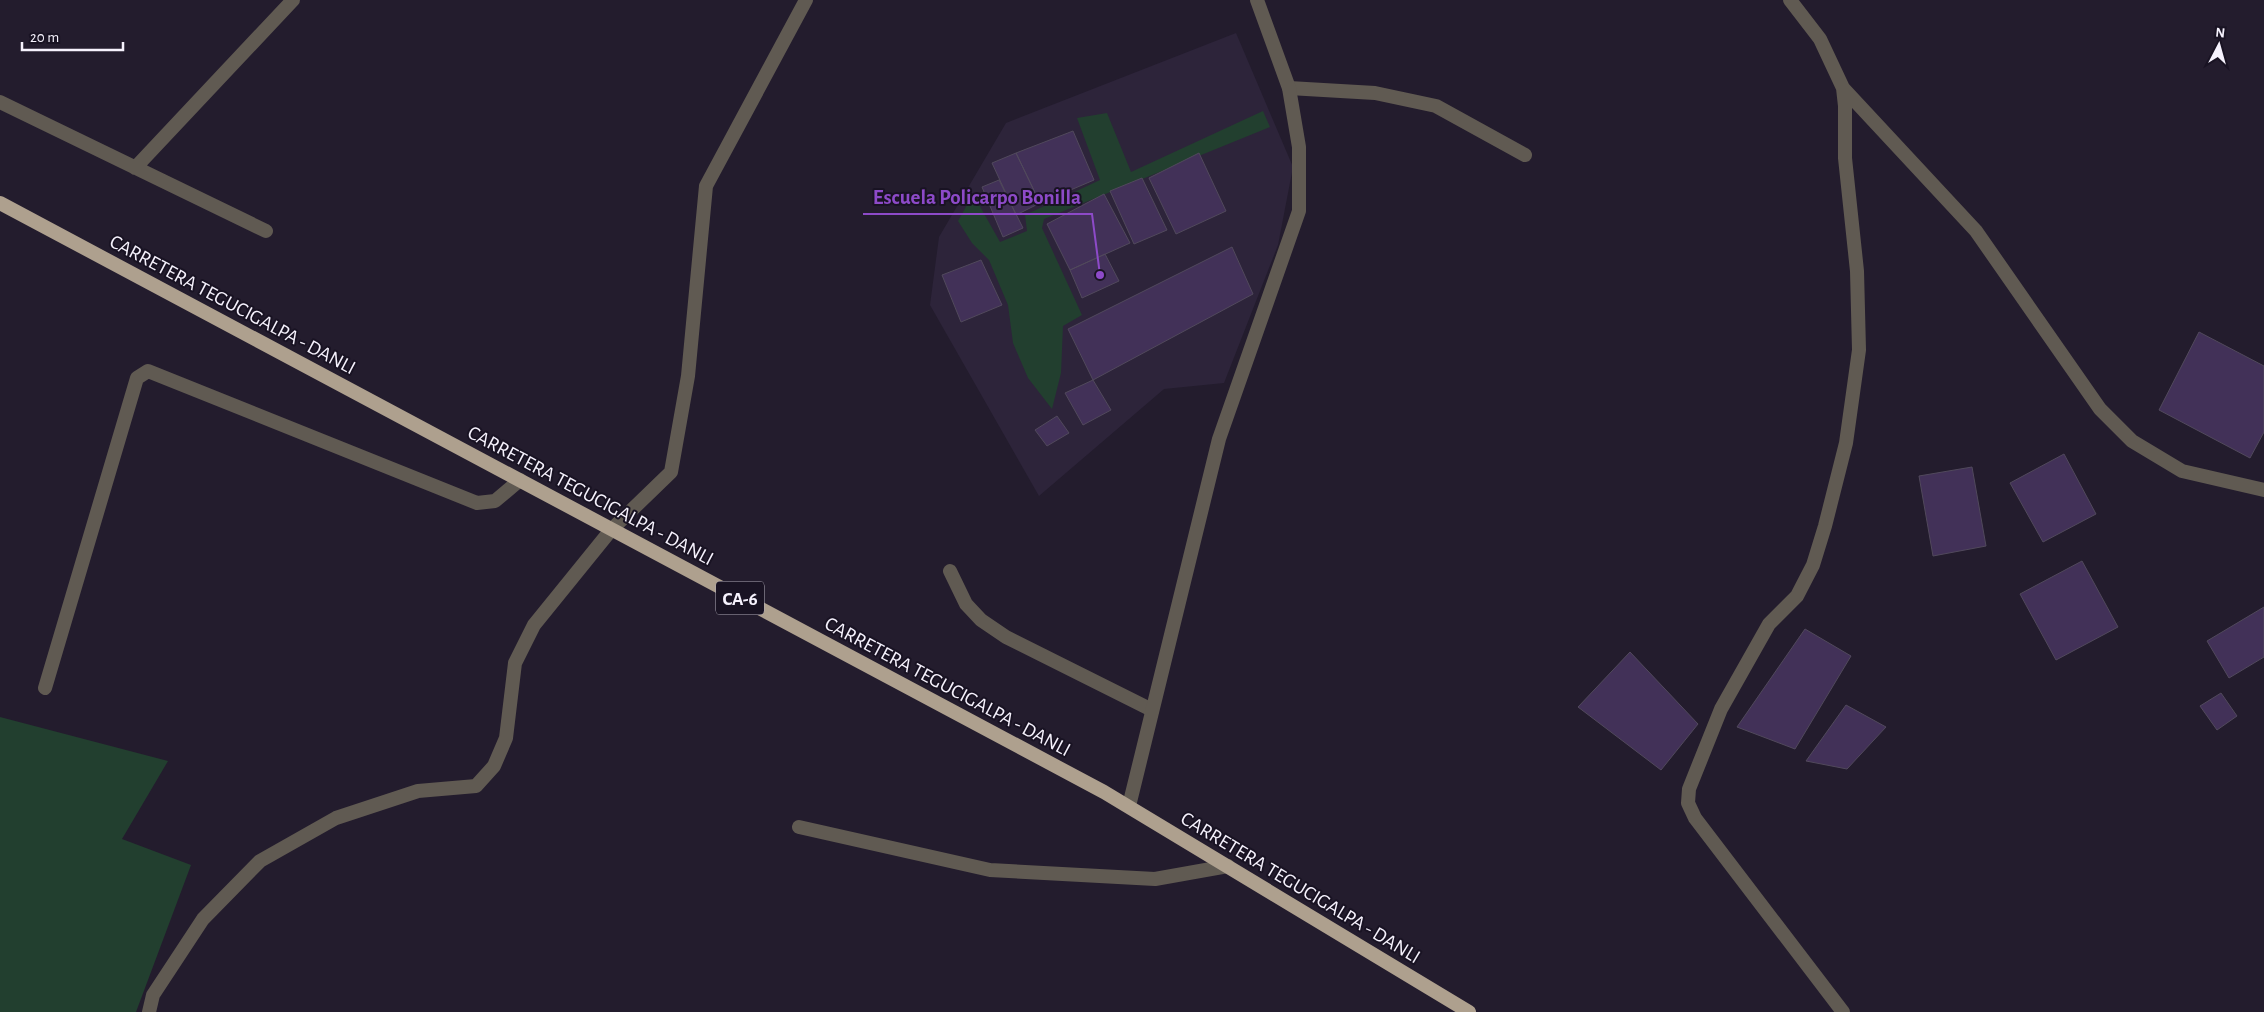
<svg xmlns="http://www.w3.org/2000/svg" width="2264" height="1012" viewBox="0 0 2264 1012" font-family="'Alegreya Sans',sans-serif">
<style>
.built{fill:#2d243a}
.green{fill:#223f2f}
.building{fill:#423158;stroke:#51495c}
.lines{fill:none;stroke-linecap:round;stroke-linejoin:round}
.service{stroke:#605a52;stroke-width:14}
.minor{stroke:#605a52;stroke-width:14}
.trunk{stroke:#aea08e;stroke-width:14}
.labels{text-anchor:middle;stroke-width:4;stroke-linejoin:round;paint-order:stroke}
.shield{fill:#191323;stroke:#b4afbc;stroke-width:1}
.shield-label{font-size:19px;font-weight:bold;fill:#f6f2fd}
.street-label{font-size:20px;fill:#f6f2fd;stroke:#191323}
.leader{fill:none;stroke:#8d4ac8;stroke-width:2}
.callout-dot{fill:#8d4ac8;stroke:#191323;stroke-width:2}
.callout-label{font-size:21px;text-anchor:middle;font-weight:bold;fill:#8d4ac8;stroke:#191323;stroke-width:4;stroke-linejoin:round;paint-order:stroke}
</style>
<rect width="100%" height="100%" fill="#231c2d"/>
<path class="built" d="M1236,33L1293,167L1278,245L1224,383L1164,389L1039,496L930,305L939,237L1006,123Z"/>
<path class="green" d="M1263,111L1270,127L1044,219L1042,228L1082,315L1063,326L1061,373L1052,409L1028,378L1013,343L1008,305L989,260L972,243L958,221L973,194L1000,242L1027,231L1025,215L1100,180L1077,118L1107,113L1131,172Z
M0,717L168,761L122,839L191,865L136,1012H0Z"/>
<path class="building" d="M1073,131L1094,180L1040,203L1016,153Z
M1016,153L1040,203L1016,215L992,163Z
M1199,153L1226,211L1176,234L1149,178Z
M1142,178L1167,230L1134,244L1110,191Z
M999,180L1023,228L1003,237L982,187Z
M1104,194L1130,243L1070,270L1047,224Z
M1232,247L1253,294L1093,380L1068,329Z
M1105,254L1119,281L1082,298L1070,270Z
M981,260L1002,305L961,322L942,275Z
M2199,332L2264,366V432L2250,458L2159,410Z
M1093,380L1111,410L1083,425L1065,393Z
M1057,416L1069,433L1047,446L1035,430Z
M2064,454L2096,514L2043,542L2010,483Z
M1972,467L1986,546L1933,556L1919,476Z
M2082,561L2118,627L2056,660L2020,594Z
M2264,607V657L2229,678L2207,641Z
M1805,629L1851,656L1795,749L1737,727Z
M1630,652L1698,724L1661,770L1578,707Z
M2221,693L2237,716L2217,730L2200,706Z
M1846,705L1886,727L1847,769L1806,761Z"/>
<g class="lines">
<path class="service" d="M1289,88L1375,93L1436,106L1525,155
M611,530L671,472L688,376L706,186L806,0
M950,571L966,604L981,620L1006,637L1152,710"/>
<path class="minor" d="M1790,0L1820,39L1843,88L1845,106V158L1857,271L1859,350L1846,443L1825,526L1813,565L1797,596L1769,624L1721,709L1689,789L1688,803L1695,818L1843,1012
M1843,88L1976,231L2100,409L2132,441L2182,471L2264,490
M0,102L266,231
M135,168L293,0
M45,688L137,378L148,371L477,503L495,501L520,480
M1129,806L1219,439L1299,211V147L1289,88L1257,0
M799,827L990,870L1155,879L1228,866
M149,1012L153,995L203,919L260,861L336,818L418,791L476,786L494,766L506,738L515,663L534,625L611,530"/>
<path class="trunk" d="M0,203L1104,792L1469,1012"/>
</g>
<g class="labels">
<rect class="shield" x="716" y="581.5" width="48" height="33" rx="4"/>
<g class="shield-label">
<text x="740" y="605">CA-6</text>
</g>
<g class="street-label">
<text transform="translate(233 304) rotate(28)" y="7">CARRETERA TEGUCIGALPA - DANLI</text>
<text transform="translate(591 495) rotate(28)" y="7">CARRETERA TEGUCIGALPA - DANLI</text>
<text transform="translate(948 686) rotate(28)" y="7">CARRETERA TEGUCIGALPA - DANLI</text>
<text transform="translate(1301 887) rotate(31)" y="7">CARRETERA TEGUCIGALPA - DANLI</text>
</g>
</g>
<path class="leader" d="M1100 275L1092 214H863"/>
<circle class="callout-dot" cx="1100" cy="275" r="5"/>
<g class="callout-label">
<text x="977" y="204">Escuela Policarpo Bonilla</text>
</g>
<g transform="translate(2219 45) rotate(6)" stroke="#191323" stroke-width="4" paint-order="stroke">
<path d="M0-4L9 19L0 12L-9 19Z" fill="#f6f2fd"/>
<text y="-8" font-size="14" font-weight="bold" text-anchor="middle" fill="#f6f2fd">N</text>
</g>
<path d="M22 42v8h101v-8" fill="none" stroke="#f6f2fd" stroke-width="2.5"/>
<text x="30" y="42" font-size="15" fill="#f6f2fd" stroke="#191323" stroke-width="4" paint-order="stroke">20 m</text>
</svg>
